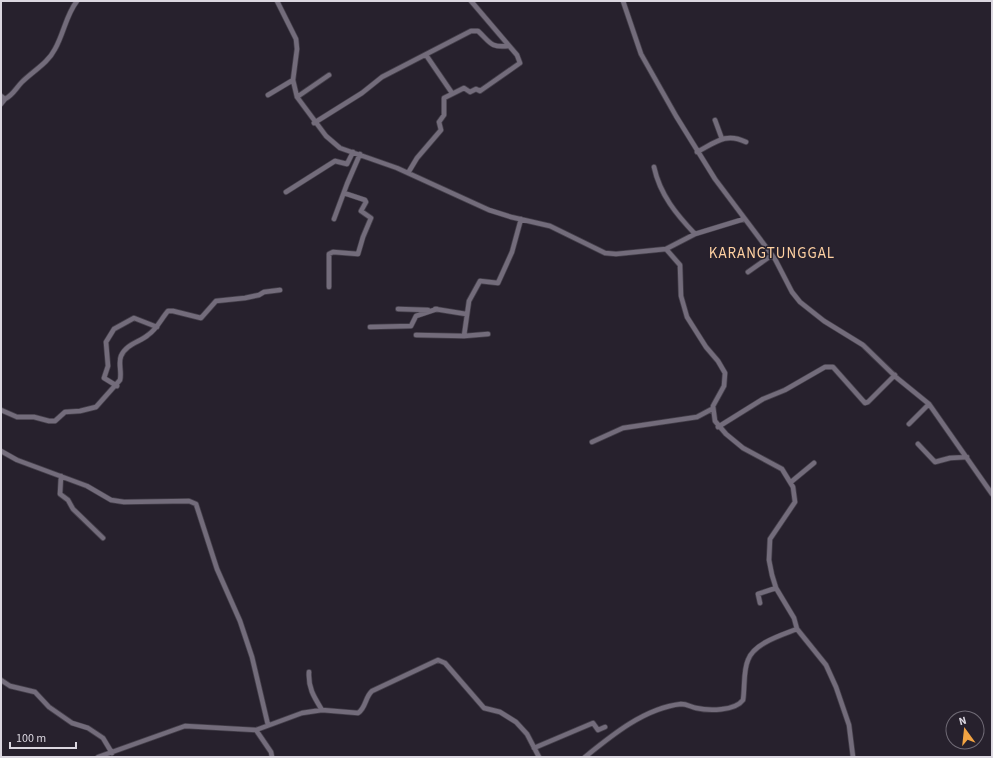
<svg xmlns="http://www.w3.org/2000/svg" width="993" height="758" viewBox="0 0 993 758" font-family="'Source Sans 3',sans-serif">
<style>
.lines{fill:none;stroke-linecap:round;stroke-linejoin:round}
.minor-casing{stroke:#443f4a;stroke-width:6}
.minor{stroke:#736c7b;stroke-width:4.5}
.labels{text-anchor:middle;stroke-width:3;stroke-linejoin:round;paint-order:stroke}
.quarter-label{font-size:15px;letter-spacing:1px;fill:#ffd1a2;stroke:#27212d}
</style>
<rect width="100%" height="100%" fill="#27212d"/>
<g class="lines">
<g class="minor-casing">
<path id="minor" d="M277,1L296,39L297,49L293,80L297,97L326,136L340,148L397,168L489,210L511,217L550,226L605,253L616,254L666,249L695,234L744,219
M623,1L641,54L676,116L715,179L775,259L792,292L800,302L824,321L863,345L897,378L929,404L992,494
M426,55L452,93
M268,95L293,80
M1,96L5,99C13,95 16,88 22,82C33,71 48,63 55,49C64,33 66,15 77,1
M297,97L329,75
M1,104L5,99
M715,120L722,139
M314,123L362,93L382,77L471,31H478C490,42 490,48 508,46
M697,152C716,142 726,132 746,142
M654,167C660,195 677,215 695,234
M408,173L417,158L441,130L439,122L444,115V98L464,88L470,92L476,89L480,91L520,63L517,55L471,1
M286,192L335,161L347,164L353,152
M334,219L347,184L360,154
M666,249L680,265L681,296L687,317L706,347L718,361L725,373L724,386L713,406L715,421L726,434L743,448L782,469L793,487L795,502L770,539L769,560L772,575L776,588L794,618L797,629L826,665L836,687L849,725L853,757
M748,272L772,255
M329,287V254L333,252L358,254L363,237L371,218L361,211L366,202L365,200L344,193
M398,309L428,310
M435,309L466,314
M370,327L411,326L416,316L437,309
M416,335L464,336L488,334
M464,336L469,301L480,281L498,283L512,252L521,219
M117,386L104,378L108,366L106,342L114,329L134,318L157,327
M1,410L17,417H34L49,421H55L65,412L80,411L96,407L120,380C122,372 118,363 121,356C126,344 140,342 148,335C157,329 161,319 168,311H173L201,318L216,301L245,298L259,295L264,292L280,290
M909,424L929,404
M718,427L763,399L785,390L825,367H833L865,403L868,402L895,375
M592,442L623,428L697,417L712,409
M918,444L935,462L950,458L967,457
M1,451L17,460L87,486L111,500L124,502L189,501L196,504L217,569L240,621L252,657L268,725
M61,476L60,494L68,500L73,509L103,538
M791,482L814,463
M760,603L758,594L776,588
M309,672C308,688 314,697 322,710
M1,680L10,686L35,692L49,707L72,723L88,728L103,738L112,753
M256,730L271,752L272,757
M534,748L593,723L598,730L605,727
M98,757L185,726L256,730L302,713L322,710L358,713C366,708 365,697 372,691L438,660L445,663L484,708L500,712L516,722L527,734L539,757
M585,757C612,735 645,708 681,704C687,704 691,707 696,708C709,711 735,711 743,700C745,688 743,671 748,660C754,643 782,635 797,629"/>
</g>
<use href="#minor" class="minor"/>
</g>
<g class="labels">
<g class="quarter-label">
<text x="772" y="258">KARANGTUNGGAL</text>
</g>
</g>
<rect width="993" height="758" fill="none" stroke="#dbd7e0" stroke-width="4"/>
<g transform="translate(965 730) rotate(345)"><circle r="19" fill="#27212d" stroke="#6f6a75"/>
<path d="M0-3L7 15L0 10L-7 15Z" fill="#f3a443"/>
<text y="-6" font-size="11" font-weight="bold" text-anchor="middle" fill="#dbd7e0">N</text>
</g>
<path d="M10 742v6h66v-6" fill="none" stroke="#dbd7e0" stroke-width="2"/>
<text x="16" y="742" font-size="12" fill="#dbd7e0" stroke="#27212d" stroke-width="3" paint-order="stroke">100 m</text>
</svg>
